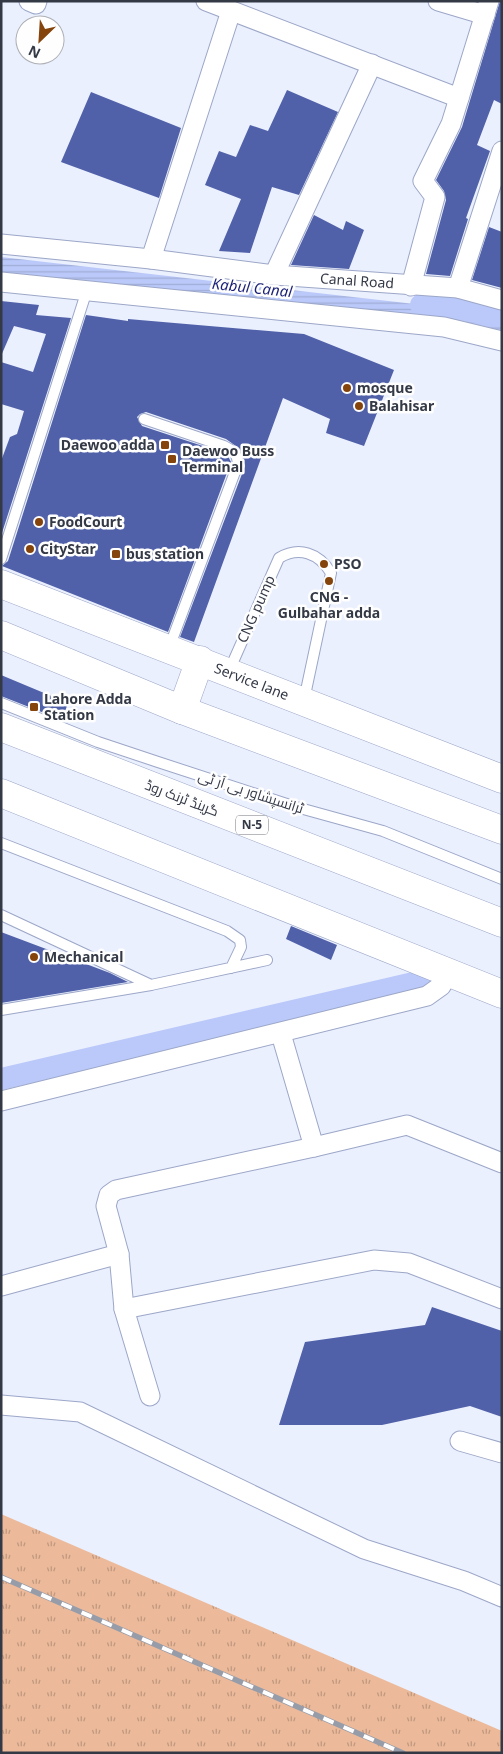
<svg xmlns="http://www.w3.org/2000/svg" width="503" height="1754" viewBox="0 0 503 1754" font-family="'Noto Sans',Cairo,sans-serif">
<style>
.grass{fill:url(#grass-tufts)}
.water{fill:url(#water-rules)}
.lines{fill:none;stroke-linecap:round;stroke-linejoin:round}
.canal{stroke:#bac9f9;stroke-width:22}
.building{fill:#5061a9}
.lane-casing{stroke:#9ca7c8;stroke-width:12}
.street-casing{stroke:#9ca7c8;stroke-width:21}
.secondary-casing{stroke:#9ca7c8;stroke-width:29}
.highway-casing{stroke:#9ca7c8;stroke-width:29}
.lane{stroke:#fff;stroke-width:10}
.street{stroke:#fff;stroke-width:19}
.secondary{stroke:#fff;stroke-width:28}
.highway{stroke:#fff;stroke-width:28}
.rail-casing{stroke:#979ca9;stroke-width:5.5}
.rail{stroke:#fefefe;stroke-width:4;stroke-dasharray:11;stroke-linecap:butt}
.poi-dot{fill:#84440b;stroke:#fefefe;stroke-width:2}
.labels{text-anchor:middle;stroke-width:5;stroke-linejoin:round;paint-order:stroke}
.shield{fill:#fefefe;stroke:#71747d;stroke-width:1}
.shield-label{font-size:12px;font-weight:bold;fill:#343946}
.street-label{font-size:14px;fill:#343946;stroke:#fefefe}
.poi-label{font-size:14px;font-weight:bold;fill:#343946;stroke:#fefefe;text-anchor:start}
.water-label{font-size:15px;font-style:italic;fill:#1a1f76;stroke:#fefefe}
</style>
<defs>
<pattern id="grass-tufts" width="24" height="20" patternUnits="userSpaceOnUse" patternTransform="scale(1.25)"><rect width="24" height="20" fill="#ecba9a"/><path d="M3 7l-1-3M5 7V3M7 7l1-3M15 17l-1-3M17 17v-4M19 17l1-3" fill="none" stroke="#c0987f"/></pattern>
<pattern id="water-rules" width="6" height="5" patternUnits="userSpaceOnUse" patternTransform="scale(1.25)"><rect width="6" height="5" fill="#bac9f9"/><path d="M0 2.5h6" fill="none" stroke="#a0add7"/></pattern>
</defs>
<rect width="100%" height="100%" fill="#ebf0fe"/>
<path class="grass" d="M1,1514L502,1731V1753H1Z"/>
<path class="water" d="M1,257L450,308L442,322L1,275Z
M492,301L502,304V331L479,325L468,328L465,320L473,304Z"/>
<g class="lines">
<path class="canal" d="M421,305L502,315
M1,1079L422,981"/>
</g>
<path class="building" d="M500,1H502V104L494,100L477,145L490,151L466,218L468,219L450,276L426,274L446,200L444,191L436,180L462,127Z
M287,90L338,112L299,195L272,187L250,253L219,251L241,199L205,185L219,151L236,157L250,125L268,131Z
M91,92L181,128L159,198L61,162Z
M314,215L343,230L346,221L364,230L349,269L291,265Z
M489,227L502,232V288L472,280Z
M1,301L39,305L36,315L71,318L1,536V461L10,437L17,434L24,411L1,404V362L33,372L46,334L14,326L1,356Z
M86,315L128,321V319L304,334L394,370L364,446L326,433L330,419L283,398L194,642L180,637L245,466L240,449L226,439L146,412L140,414L137,417L142,426L221,452L228,456L231,462L168,632L2,566L8,561Z
M1,675L68,703L62,720L1,696Z
M291,926L337,945L331,960L286,939Z
M1,932L110,973L128,982L1,1003Z
M432,1307L502,1331V1417L470,1406L382,1425H279L305,1342L425,1325Z"/>
<g class="lines">
<g class="lane-casing">
<path id="lane" d="M144,419L224,446C234,451 237,453 238,464L169,648
M1,559L87,290
M229,671L279,558C299,546 319,553 331,573L304,700
M1,703L98,742L158,762L296,807L383,831L502,879
M1,843L227,931L240,940L241,947L231,968
M1,915L151,985
M1,1010L151,985L267,960"/>
</g>
<g class="street-casing">
<g id="street">
<path d="M29,1L36,4L37,1"/>
<path d="M206,1L459,98"/>
<path d="M438,1L485,15"/>
<path id="s1" d="M1,244L151,259L274,275L458,288L502,300"/>
<path d="M151,259L231,11"/>
<path d="M274,275L372,64"/>
<path d="M1,282L444,327L502,341"/>
<path d="M411,286L435,197L423,181L451,124L489,1"/>
<path d="M458,288L502,151"/>
<path d="M281,1034L314,1147L407,1125L502,1163"/>
<path d="M1,1101L427,996L441,986L449,972"/>
<path d="M1,1286L119,1254"/>
<path d="M124,1309L374,1260L409,1263L502,1299"/>
<path d="M150,1396L124,1309L119,1254L106,1206L109,1195L116,1190L314,1147"/>
<path d="M1,1405L80,1412L364,1549L464,1581L502,1597"/>
<path d="M460,1441L502,1453"/>
</g>
</g>
<g class="secondary-casing">
<g id="secondary">
<path id="s2" d="M1,584L502,779"/>
<path d="M182,710L200,660"/>
<path d="M1,793L502,994"/>
</g>
</g>
<g class="highway-casing">
<path id="highway" d="M1,635L182,710L502,830
M1,727L502,923"/>
</g>
<use href="#lane" class="lane"/>
<use href="#street" class="street"/>
<use href="#secondary" class="secondary"/>
<use href="#highway" class="highway"/>
<g class="rail-casing">
<path id="rail" d="M1,1577L403,1753"/>
</g>
<use href="#rail" class="rail"/>
</g>
<g class="poi-dot">
<circle cx="347" cy="388" r="5"/>
<circle cx="359" cy="406" r="5"/>
<rect x="160" y="440" width="10" height="10" rx="2.5"/>
<rect x="167" y="454" width="10" height="10" rx="2.5"/>
<circle cx="39" cy="522" r="5"/>
<circle cx="30" cy="549" r="5"/>
<rect x="111" y="549" width="10" height="10" rx="2.5"/>
<circle cx="324" cy="564" r="5"/>
<circle cx="329" cy="581" r="5"/>
<rect x="29" y="702" width="10" height="10" rx="2.5"/>
<circle cx="34" cy="957" r="5"/>
</g>
<g class="labels">
<rect class="shield" x="236" y="815.5" width="32" height="19" rx="4"/>
<g class="shield-label">
<text x="252" y="829">N-5</text>
</g>
<g class="street-label">
<text dy="5" stroke="none"><textPath href="#s1" startOffset="358">Canal Road</textPath></text>
<text transform="translate(256 609) rotate(-66)" y="5">CNG pump</text>
<text dy="5" stroke="none"><textPath href="#s2" startOffset="269">Service lane</textPath></text>
<text transform="translate(251 792) rotate(18)" y="5">ٹرانسپشاور بی آر ٹی</text>
<text transform="translate(182 798) rotate(21)" y="5">گرینڈ ٹرنک روڈ</text>
</g>
<g class="poi-label">
<text x="357" y="393">mosque</text>
<text x="369" y="411">Balahisar</text>
<text x="155" y="450" text-anchor="end">Daewoo adda</text>
<text x="182" y="456">Daewoo Buss<tspan x="182" dy="16">Terminal</tspan></text>
<text x="49" y="527">FoodCourt</text>
<text x="40" y="554">CityStar</text>
<text x="126" y="559">bus station</text>
<text x="334" y="569">PSO</text>
<text x="329" y="602" text-anchor="middle">CNG -<tspan x="329" dy="16">Gulbahar adda</tspan></text>
<text x="44" y="704">Lahore Adda<tspan x="44" dy="16">Station</tspan></text>
<text x="44" y="962">Mechanical</text>
</g>
<g class="water-label">
<text transform="translate(252 288) rotate(6)" y="5">Kabul Canal</text>
</g>
</g>
<rect width="503" height="1754" fill="none" stroke="#343946" stroke-width="5"/>
<g transform="translate(40 40) rotate(205)"><circle r="24" fill="#fefefe" stroke="#adafb4"/>
<path d="M0-4L9 19L0 12L-9 19Z" fill="#84440b"/>
<text y="-8" font-size="14" font-weight="bold" text-anchor="middle" fill="#343946">N</text>
</g>
</svg>
